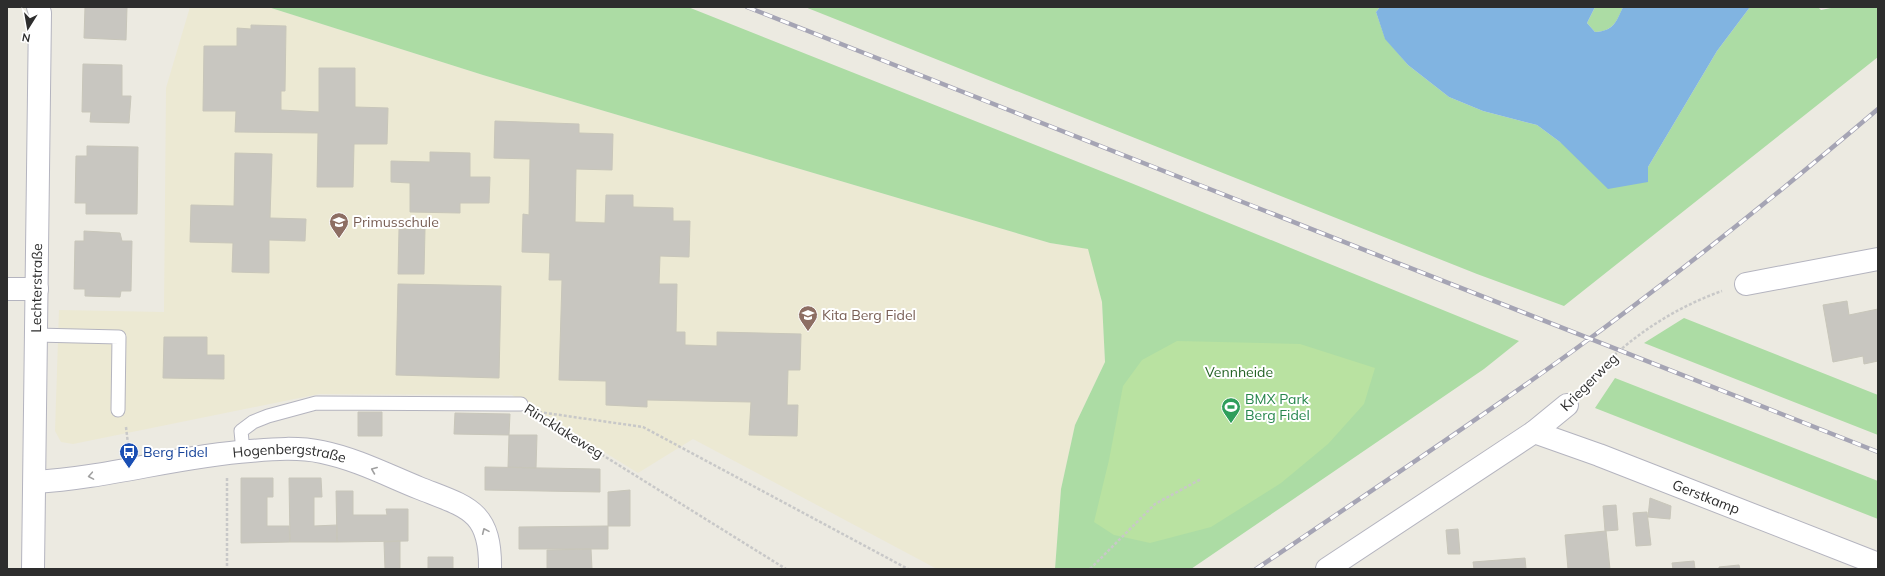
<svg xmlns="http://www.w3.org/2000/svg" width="1885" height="576" viewBox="0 0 1885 576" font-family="Mulish,sans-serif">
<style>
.education{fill:#ece9d3}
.green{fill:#acdca4}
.pitch{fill:#b9e2a1}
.water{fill:#81b4e1}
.building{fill:#c8c6c0;stroke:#c8c6ba}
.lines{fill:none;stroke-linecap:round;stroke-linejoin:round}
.service-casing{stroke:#b4b4bf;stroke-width:15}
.minor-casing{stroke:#b4b4bf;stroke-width:24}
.path{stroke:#c8c8c8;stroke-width:2.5;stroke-dasharray:3 2;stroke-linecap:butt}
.service{stroke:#fff;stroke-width:13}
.minor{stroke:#fff;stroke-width:22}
.rail-casing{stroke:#a5a4b4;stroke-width:4.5}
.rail{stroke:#fff;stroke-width:3;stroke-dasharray:9;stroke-linecap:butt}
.oneway{stroke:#a0a0a0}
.labels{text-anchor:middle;stroke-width:4;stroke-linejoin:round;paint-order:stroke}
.education-label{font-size:14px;fill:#785e54;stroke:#fff;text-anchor:start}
.street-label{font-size:14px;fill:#2d2d2d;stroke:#fff}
.park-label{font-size:14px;fill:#246224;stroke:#fff}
.leisure-label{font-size:14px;fill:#27864d;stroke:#fff;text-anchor:start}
.transit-label{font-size:14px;fill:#164399;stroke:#fff;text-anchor:start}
</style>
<rect width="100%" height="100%" fill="#eceae1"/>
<path class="education" d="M190,7H268L483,75L1050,243L1089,249L1102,302L1105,362L1075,425L1061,489L1055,569H937L693,439L638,473L512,395L319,394L73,444L61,442L55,431L59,310L164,312L166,88Z"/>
<path class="green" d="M268,7H688L1131,183L1519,341L1484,369L1191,569H1055L1061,489L1075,425L1105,362L1102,302L1088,249L1050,243L483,75Z
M805,7H1380L1376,12L1385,38L1408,65L1449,97L1483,111L1537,125L1560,142L1648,182V167L1717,51L1750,7H1818L1821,10L1836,7H1878V57L1564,306L1477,274Z
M1595,7H1623C1616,23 1613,31 1595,32L1587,23Z
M1684,318L1878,395V435L1644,343Z
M1615,378L1878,481V519L1595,408Z"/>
<path class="pitch" d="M1177,341L1300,344L1375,368L1364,404L1328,444L1281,483L1211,527L1150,543L1114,535L1094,522L1109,460L1123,386L1142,360Z"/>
<path class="water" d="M1380,7H1595L1587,23L1595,32C1614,31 1616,22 1623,7H1750L1717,51L1648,167V182L1608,189L1560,142L1537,125L1483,111L1449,97L1408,65L1385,39L1376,12Z"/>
<path class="building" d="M85,7H127L126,40L84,38Z
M251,25L286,26L285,91H281V110L319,112V68H355V107L388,108L387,144H354L353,187H317L318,133L235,132L236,111H203L204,46H237V28L251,29Z
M83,64L122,65V96H131L129,123L90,122L91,112H82Z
M495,121L579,124V133L613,134L612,170L576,169L575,222L605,223L606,195H633V207L673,208V221H690L689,257L660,256L659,284H677L676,332H685V345L717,346V332L801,334L800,370H788L787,405H798L797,436L749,435L751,402L647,400V407L606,405V381L559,380L562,280H549L550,253L522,252L523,214L529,215L530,159L494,158Z
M87,146L138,147L137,214H86V203H75L76,156H87Z
M430,152L470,153V177H490L489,203H460V213L410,212V183L391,182V161L430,162Z
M235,153L272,154L270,218L306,219L305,241L269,240V273L232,272L233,243L190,242L191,205L234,206Z
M399,229H425L424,274H398Z
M84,231L120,233L122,241H132L131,291H121L120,297L85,296V289H74L75,241H84Z
M398,284L501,286L499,378L396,375Z
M1847,301L1849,315L1878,309V361L1864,364L1863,356L1833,362L1823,305Z
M164,337H207V355H224V379L163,378Z
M358,412H382V436H358Z
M455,413L510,414L509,435L454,434Z
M509,435H537L536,468L508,467Z
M485,467L600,469V492L485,490Z
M241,478H273V497H267V526H289L290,542L241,543Z
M289,478H321L322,497H314V526L337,525V542H290Z
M630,490V526H608V492Z
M336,491H353V515H387L386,509H408V541L337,542Z
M1650,498L1671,506L1670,519L1648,517Z
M1616,505L1618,530L1605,531L1603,506Z
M1647,512L1651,545L1636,546L1633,513Z
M608,526V549H519V527Z
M1458,529L1460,554H1448L1446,530Z
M1606,531L1610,569H1568L1565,535Z
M400,541V569H385L384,542Z
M591,549L592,569H547V550Z
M428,557H453V569H428Z
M1525,558L1526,569H1474L1473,562Z
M1694,561L1695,569H1673L1672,563Z
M1739,565L1740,569H1719V567Z"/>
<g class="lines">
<g class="service-casing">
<path id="service" d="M36,335L119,337L118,410
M243,451L241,431L253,422L268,416L316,403L521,404"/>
</g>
<g class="minor-casing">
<g id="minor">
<path d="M1746,284L1878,259"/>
<path d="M7,289H37"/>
<path id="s1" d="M1534,432L1599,455L1878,564"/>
<path id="s2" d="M35,482C107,478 178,456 250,451C274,449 298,447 322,452C356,459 387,475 419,488C467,507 491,510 490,569"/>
<path id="s3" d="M33,569L40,13L38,7"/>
<path d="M1327,569L1534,432L1567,405"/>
</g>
</g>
<path class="path" d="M1583,387C1620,344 1668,310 1722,291
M539,412L643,427L908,569
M538,415L786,569
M126,427L128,444
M227,478V569
M1090,569L1155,504L1201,479"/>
<use href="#service" class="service"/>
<use href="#minor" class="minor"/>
<g class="rail-casing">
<path id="rail" d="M747,7L1878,452
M1256,569C1361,498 1467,427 1570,353C1676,276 1778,194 1878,109"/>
</g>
<use href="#rail" class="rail"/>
</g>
<defs><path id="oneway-chevron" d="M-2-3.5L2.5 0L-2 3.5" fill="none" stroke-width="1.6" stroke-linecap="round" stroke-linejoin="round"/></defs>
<g class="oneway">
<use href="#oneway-chevron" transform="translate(374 470) rotate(-158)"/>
<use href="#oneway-chevron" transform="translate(91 476) rotate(170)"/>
<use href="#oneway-chevron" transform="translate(485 531) rotate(-114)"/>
</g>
<defs>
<g id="school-pin" transform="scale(1)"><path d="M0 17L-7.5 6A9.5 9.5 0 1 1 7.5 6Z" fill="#8d6e63" stroke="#fff"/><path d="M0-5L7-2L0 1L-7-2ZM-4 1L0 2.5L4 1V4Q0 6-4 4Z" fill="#fff"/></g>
<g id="stadium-pin" transform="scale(1)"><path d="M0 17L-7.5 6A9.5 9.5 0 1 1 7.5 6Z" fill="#2e9e5b" stroke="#fff"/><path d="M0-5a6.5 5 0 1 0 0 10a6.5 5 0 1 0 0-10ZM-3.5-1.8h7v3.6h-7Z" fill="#fff"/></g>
<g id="bus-pin" transform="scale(1)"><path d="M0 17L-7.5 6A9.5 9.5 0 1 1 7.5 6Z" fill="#1a4fb4" stroke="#fff"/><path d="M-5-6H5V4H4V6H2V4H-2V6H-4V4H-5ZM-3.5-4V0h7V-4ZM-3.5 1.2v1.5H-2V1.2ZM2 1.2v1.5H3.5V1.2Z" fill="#fff"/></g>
</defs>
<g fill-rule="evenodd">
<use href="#school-pin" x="339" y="222"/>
<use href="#school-pin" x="808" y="315"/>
<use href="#stadium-pin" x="1231" y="407"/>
<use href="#bus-pin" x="129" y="452"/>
</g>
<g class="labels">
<g class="education-label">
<text x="353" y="227">Primusschule</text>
<text x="822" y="320">Kita Berg Fidel</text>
</g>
<g class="street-label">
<text dy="5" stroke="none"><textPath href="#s3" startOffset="281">Lechterstraße</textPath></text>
<text transform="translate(1589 382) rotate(-45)" y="5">Kriegerweg</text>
<text transform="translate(564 431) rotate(32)" y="5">Rincklakeweg</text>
<text dy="5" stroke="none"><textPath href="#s2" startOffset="257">Hogenbergstraße</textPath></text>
<text dy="5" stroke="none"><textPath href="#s1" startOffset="184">Gerstkamp</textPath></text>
</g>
<g class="park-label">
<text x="1239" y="377">Vennheide</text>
</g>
<g class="leisure-label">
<text x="1245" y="404">BMX Park<tspan x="1245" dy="16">Berg Fidel</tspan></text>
</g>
<g class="transit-label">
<text x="143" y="457">Berg Fidel</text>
</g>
</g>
<rect width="1885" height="576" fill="none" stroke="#2d2d2d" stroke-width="16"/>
<g transform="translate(28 28) rotate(191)" stroke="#ffffff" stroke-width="3" paint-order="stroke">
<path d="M0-3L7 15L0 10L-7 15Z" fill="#2d2d2d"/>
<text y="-6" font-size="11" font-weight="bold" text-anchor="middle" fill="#2d2d2d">N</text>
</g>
</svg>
